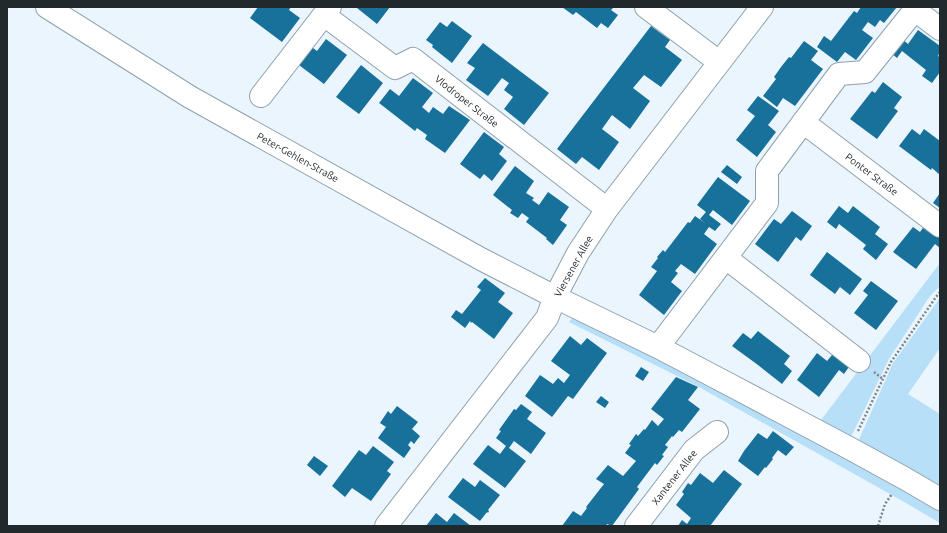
<svg xmlns="http://www.w3.org/2000/svg" width="947" height="533" viewBox="0 0 947 533" font-family="Ubuntu,sans-serif">
<style>
.green{fill:#b7dff8}
.building{fill:#17719a}
.lines{fill:none;stroke-linecap:round;stroke-linejoin:round}
.minor-casing{stroke:#8fa1ad;stroke-width:24}
.path{stroke:#7d868c;stroke-width:2.5;stroke-dasharray:2 2;stroke-linecap:butt}
.minor{stroke:#fff;stroke-width:22}
.labels{text-anchor:middle;stroke-width:4;stroke-linejoin:round;paint-order:stroke}
.street-label{font-size:10px;fill:#22292d;stroke:#fff}
</style>
<rect width="100%" height="100%" fill="#eaf5fd"/>
<path class="green" d="M940,263V286L930,296L889,359L850,439L818,424Z
M940,298V348L908,394L940,414V493L857,444L893,363Z
M575,314L726,390L940,509V523L906,503L699,387L569,322Z"/>
<path class="building" d="M258,7H291L289,10L300,18L282,42L250,18Z
M358,7H390L377,24L357,8Z
M562,7H614L611,10L618,15L608,28L601,23L597,28L576,12L573,15Z
M861,7H897L884,23L880,20L875,27L868,22L862,30L873,38L856,60L845,52L837,62L817,47L824,36L831,41L854,11L857,13Z
M452,21L472,36L452,63L432,47L433,45L426,40L440,22L447,27Z
M651,26L670,40L665,47L682,60L661,87L644,75L633,88L650,101L630,129L612,115L602,129L619,142L599,170L582,157L576,164L557,149Z
M918,30L940,46V52L938,56L940,57V72L932,83L922,76L926,70L902,51L897,58L890,52L901,38L908,44Z
M326,39L347,55L324,84L295,62L308,44L317,51Z
M804,41L818,51L811,60L823,69L795,106L783,98L777,107L763,96L776,79L774,77L781,67L789,57L791,58Z
M483,43L549,93L524,125L504,109L513,97L504,90L509,83L502,78L488,96L466,80L475,68L467,63Z
M361,65L383,83L359,114L336,97Z
M413,78L433,93L422,107L429,113L433,107L443,114L449,106L470,120L445,153L425,139L427,135L417,128L415,131L379,103L390,89L399,96Z
M883,82L902,97L894,108L898,111L877,139L850,119L872,91L875,93Z
M758,96L779,111L768,125L776,132L757,157L736,140L755,116L747,110Z
M912,129L920,135L924,129L940,141V175L932,168L931,170L899,146Z
M484,132L504,147L499,154L507,161L492,181L484,174L480,179L460,164Z
M727,165L742,177L737,184L721,172Z
M515,166L534,181L526,193L534,198L532,200L539,205L548,192L569,207L560,220L567,225L553,245L546,239L547,238L526,222L529,218L522,213L518,218L510,213L512,210L493,195Z
M718,177L750,201L732,225L713,210L709,215L721,224L715,231L709,227L704,234L717,244L695,274L681,264L675,271L678,273L671,282L682,291L664,315L639,295L657,271L651,267L658,258L657,257L663,250L665,252L688,222L690,223L695,216L705,223L700,219L706,212L697,205Z
M940,193V208L933,203Z
M839,206L848,213L853,206L880,227L875,234L888,244L876,260L863,249L866,245L839,224L836,229L827,222Z
M792,211L812,226L801,241L796,237L778,262L755,244L774,219L781,224Z
M928,221L940,230V248L935,244L916,269L893,252L913,227L920,232Z
M827,252L862,279L850,295L840,287L835,294L810,275Z
M485,278L505,293L498,302L513,313L494,339L472,322L471,323L470,321L465,328L451,317L456,310L462,314L481,290L477,287Z
M871,281L898,301L876,330L854,313L868,295L863,291Z
M758,331L790,356L784,364L792,371L782,384L758,365L732,346L743,333L751,339Z
M570,336L581,345L587,338L607,353L573,399L568,396L552,417L525,396L540,375L553,384L558,378L564,383L570,375L551,361Z
M837,349L853,361L844,374L839,370L819,397L797,380L817,353L827,361Z
M641,367L649,372L643,381L635,376Z
M676,377L698,387L688,400L700,409L682,432L679,430L673,437L672,436L665,445L668,447L662,455L664,456L657,465L655,463L637,487L639,489L612,526L607,524L606,526H562L573,511L581,516L587,508L586,507L604,484L596,479L608,465L623,476L630,468L636,461L625,453L631,445L629,444L636,434L638,436L644,429L645,430L652,420L658,426L664,419L651,409Z
M601,396L609,402L605,408L596,402Z
M521,404L532,412L527,419L546,433L531,454L514,441L509,448L526,461L505,488L473,464L488,445L500,454L506,446L496,438L501,431L499,430L514,409L516,410Z
M397,406L418,422L412,429L420,436L414,444L411,441L408,445L411,448L404,458L378,438L386,427L380,423L388,411L391,414Z
M773,431L794,447L786,456L778,450L772,458L773,459L766,468L765,467L758,476L738,461L744,451L758,433L767,439Z
M373,446L394,462L387,471L391,474L371,501L352,488L345,497L332,486L359,450L366,455Z
M314,456L328,466L320,476L307,465Z
M724,470L742,484L710,526H678L682,520L687,524L691,518L676,505L684,494L682,492L688,483L691,485L700,473L713,483Z
M463,478L475,487L480,480L500,495L488,510L489,511L488,513L487,512L480,521L448,497Z
M436,513L447,522L454,513L471,526H426Z"/>
<g class="lines">
<g class="minor-casing">
<path id="minor" d="M47,7L190,97L481,259L555,297L658,347L736,388L851,449L904,478L940,499
M646,7L719,62
M915,10L940,29
M324,15L395,68L413,59L607,209
M261,96L330,7
M803,122L940,226
M726,258L859,361
M658,347L767,203V171L839,74L865,72L917,7
M386,526L547,318L555,297L578,253L607,209L762,7
M636,526L694,450L717,432"/>
</g>
<path class="path" d="M874,372L883,379
M858,431L891,362L936,297L940,292
M878,526L885,504L892,494"/>
<use href="#minor" class="minor"/>
</g>
<g class="labels">
<g class="street-label">
<text transform="translate(467 101) rotate(38)" y="4">Vlodroper Straße</text>
<text transform="translate(298 157) rotate(29)" y="4">Peter-Gehlen-Straße</text>
<text transform="translate(872 174) rotate(37)" y="4">Ponter Straße</text>
<text transform="translate(573 266) rotate(-61)" y="4">Viersener Allee</text>
<text transform="translate(674 477) rotate(-52)" y="4">Xantener Allee</text>
</g>
</g>
<rect width="947" height="533" fill="none" stroke="#22292d" stroke-width="16"/>
</svg>
